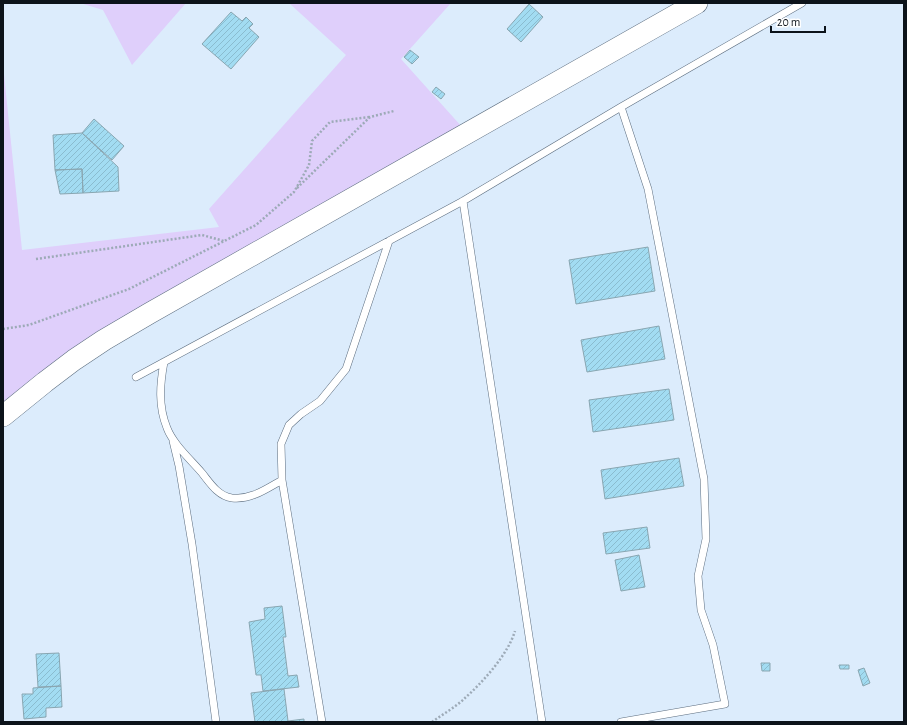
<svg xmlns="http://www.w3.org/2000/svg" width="907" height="725" viewBox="0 0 907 725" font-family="'Alegreya Sans',sans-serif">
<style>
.grass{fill:#dfcffb}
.building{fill:url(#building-hatch);stroke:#89a6b1}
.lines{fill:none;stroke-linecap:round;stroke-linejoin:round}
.lane-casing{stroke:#5c6d7f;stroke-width:8}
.secondary-casing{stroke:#5c6d7f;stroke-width:22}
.path{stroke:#9daab7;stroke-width:2.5;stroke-dasharray:2 2;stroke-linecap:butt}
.lane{stroke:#fff;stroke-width:7}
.secondary{stroke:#fff;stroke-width:21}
</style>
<defs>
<pattern id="building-hatch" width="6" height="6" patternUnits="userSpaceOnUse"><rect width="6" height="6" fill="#a2dcf2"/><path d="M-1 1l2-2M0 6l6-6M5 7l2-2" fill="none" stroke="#8abccf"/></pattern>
</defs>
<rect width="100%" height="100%" fill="#dcecfc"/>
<path class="grass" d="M80,3H186L132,65L103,10Z
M289,3H451L401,59L462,127L3,407V64L22,250L219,227L209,209L346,55Z"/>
<path class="building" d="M529,4L543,17L521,42L507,29Z
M231,12L242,21L246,17L253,24L249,28L259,37L231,69L202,44Z
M410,50L419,57L412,64L404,57Z
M436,87L445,94L441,99L432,92Z
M94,119L124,146L112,160L82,133Z
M82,133L118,167L119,191L83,193L82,169L55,170L53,135Z
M82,169L83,193L60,194L55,170Z
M648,247L655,291L576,304L569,260Z
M659,326L665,359L587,372L581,340Z
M669,389L674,420L593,432L589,400Z
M679,458L684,486L605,499L601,470Z
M647,527L650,548L606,554L603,533Z
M639,555L645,587L621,591L615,560Z
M282,606L286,637H283L288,676L297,675L299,687L263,691L261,675H256L249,622L265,619L264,608Z
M59,653L61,686L38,687L36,654Z
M761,663H770V671H762Z
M839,665H849V669H840Z
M864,668L870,683L863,686L858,670Z
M61,686L62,707L46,708V717L24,719L22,694H33V688Z
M284,689L288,721L304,719V722H255L251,693Z"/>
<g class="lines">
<g class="lane-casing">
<path id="lane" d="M463,201L542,722
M164,362C160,384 158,406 167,428C173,444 191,460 202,473C210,483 218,496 232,498C251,500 266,489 282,480L281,444L289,425L301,414L320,401L346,369L389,241
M136,377L463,201L621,107L802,3
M173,441L179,466L192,544L216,722
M282,480L322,722
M621,722L725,704L713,645L701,610L698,576L706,539L704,479L648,189L621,107"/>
</g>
<g class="secondary-casing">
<path id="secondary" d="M3,416L45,382L74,360L104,340L150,313L697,3"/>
</g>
<path class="path" d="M297,188L370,117L394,111
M36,259L202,235L224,241
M3,329L29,325L129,289L256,225L294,192L309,165L312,141L330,122L370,117
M432,722C443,714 456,707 465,698C484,681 508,654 515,631"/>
<use href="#lane" class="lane"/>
<use href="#secondary" class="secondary"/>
</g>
<rect width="907" height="725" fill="none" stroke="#0c131a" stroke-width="8"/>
<path d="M771 26v6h54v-6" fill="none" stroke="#0c131a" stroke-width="2"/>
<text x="777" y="26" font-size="12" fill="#0c131a" stroke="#ffffff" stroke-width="3" paint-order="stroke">20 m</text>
</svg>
